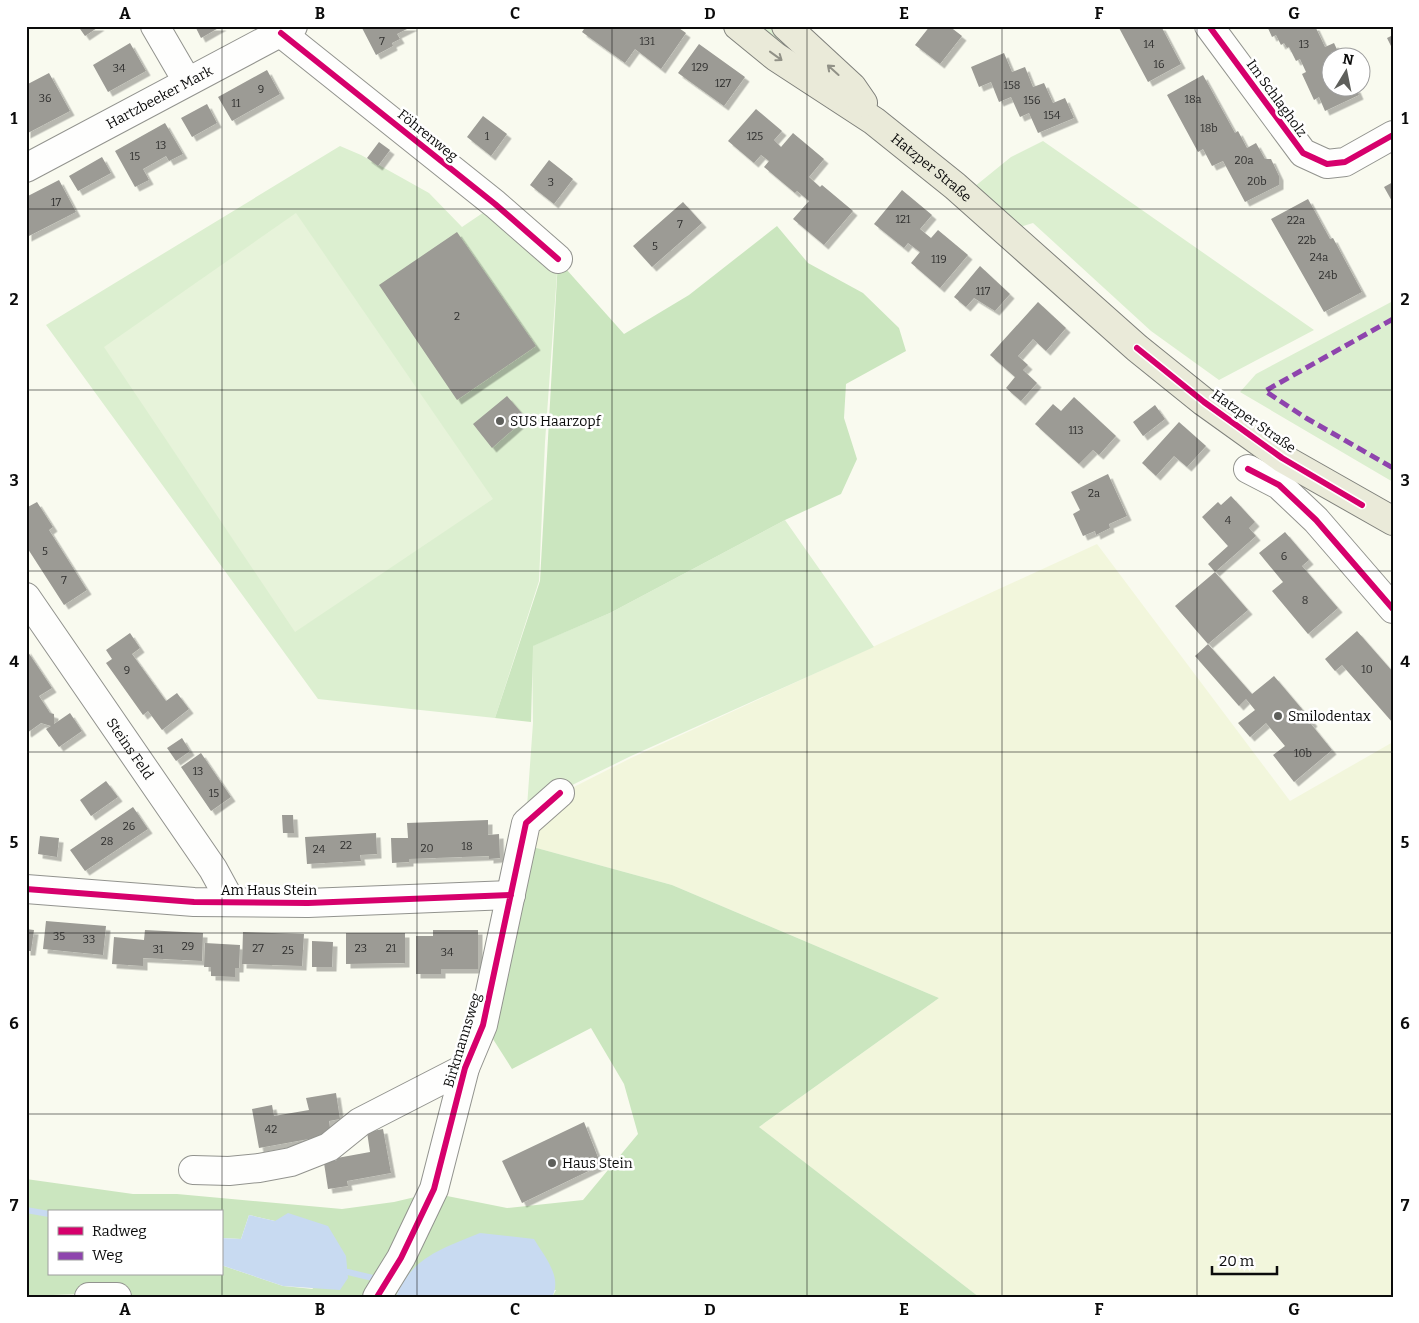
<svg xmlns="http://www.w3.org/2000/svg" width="1419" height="1323" viewBox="0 0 1419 1323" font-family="Bitter,serif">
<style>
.farmland{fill:#f2f6dc}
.green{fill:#dcefd0}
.forest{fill:#cbe6bf;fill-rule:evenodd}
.pitch{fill:#e7f3da}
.water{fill:#c8daf1}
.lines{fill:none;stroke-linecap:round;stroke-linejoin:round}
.stream{stroke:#c8daf1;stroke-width:6}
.building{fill:#9c9b95;filter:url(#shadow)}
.minor-casing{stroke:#92938e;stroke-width:30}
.major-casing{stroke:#7f807b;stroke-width:30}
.minor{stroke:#fefefd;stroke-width:28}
.major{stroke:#eaead9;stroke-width:28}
.quiet{stroke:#8e44ad;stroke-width:5;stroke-dasharray:10 5;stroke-linecap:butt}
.cycleway-casing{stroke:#fff;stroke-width:9}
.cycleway{stroke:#d6006c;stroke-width:6}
.oneway{stroke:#919187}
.grid{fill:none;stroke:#0b0b0b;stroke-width:1;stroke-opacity:0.55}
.poi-dot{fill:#5e5f5b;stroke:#fff;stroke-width:2}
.labels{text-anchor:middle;stroke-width:5;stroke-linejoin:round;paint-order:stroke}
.number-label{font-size:11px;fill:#2f2f2e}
.street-label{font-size:14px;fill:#0b0b0b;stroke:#fff}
.poi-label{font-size:14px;fill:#0b0b0b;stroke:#fff;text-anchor:start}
.neatline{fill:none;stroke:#0b0b0b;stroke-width:2}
.grid-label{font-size:16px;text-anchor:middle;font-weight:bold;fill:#0b0b0b}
</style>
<defs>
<filter id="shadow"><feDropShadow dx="4.5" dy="4.5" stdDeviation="0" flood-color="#0004"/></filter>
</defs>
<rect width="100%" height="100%" fill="#f9faef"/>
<path class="farmland" d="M1097,544L1290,801L1393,742V1297H979L759,1127L939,998L672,885L522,844L560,794L631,758Z"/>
<path class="green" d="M758,26H773L802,58Z
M1043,141L1314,330L1219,380L1151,331L1033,223L1020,227L974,187L1011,157Z
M340,146L361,155L429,193L462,227L493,206L558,259L545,442L539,581L495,718L318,699L46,325Z
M1393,301V482L1240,392L1256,374Z
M785,520L874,647L631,756L558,792L526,821L533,723L532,646L610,613Z"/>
<path class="forest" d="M777,226L808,263L863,293L899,328L906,351L846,384L844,418L857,459L841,494L785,520L610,613L533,646L531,722L495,718L540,581L558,260L624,334L689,295Z
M522,844L672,885L939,998L759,1127L979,1297H552L556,1290L401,1284L396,1297H129L107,1293L26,1296V1179L133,1194H177L342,1209L394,1202L432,1193L507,1208L583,1200L638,1134L624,1084L591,1028L512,1069L484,1025ZM49,1212H221V1238L241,1239L249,1215L275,1221L313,1289L283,1286L221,1265V1274H49Z"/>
<path class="pitch" d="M296,213L493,499L295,632L104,347Z"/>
<path class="water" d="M288,1213L328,1226L346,1256L348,1278L340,1290L283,1286L221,1265V1238L241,1239L249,1215L275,1221Z
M480,1233L534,1239C544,1256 563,1277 552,1297H396C411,1257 444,1248 480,1233Z"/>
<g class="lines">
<path class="stream" d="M26,1210L49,1214
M348,1272L377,1279"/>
</g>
<path class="building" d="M78,26H100L85,36Z
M195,26H222L201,38Z
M361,26H413L397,34L400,39L392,43L393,46L376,55Z
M586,26H676L686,33L661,69L635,49L625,63L582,32Z
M930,26H949L962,36L940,64L915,45Z
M1118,26H1161L1181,64L1148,82Z
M1267,26H1315L1325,47L1334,43L1341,58H1332V88H1356L1359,95L1325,111L1319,97L1314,100L1302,74L1306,72L1300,59L1296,61L1289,47L1287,48L1284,43L1281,45L1276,35L1272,37Z
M1393,35V50L1387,38Z
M130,43L146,71L108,92L93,65Z
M699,44L745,77L724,106L678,73Z
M1004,53L1012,72L1025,67L1033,87L1044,83L1053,103L1065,98L1074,118L1038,133L1029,113L1020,117L1011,97L999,102L991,82L979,87L971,67Z
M267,70L280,94L232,121L218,97Z
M49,73L70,111L26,134V85Z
M1203,75L1235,133L1238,131L1247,148L1256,143L1265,159H1271L1279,176V185L1245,202L1223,161L1212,166L1203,149L1198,152L1167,95Z
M207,104L217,123L192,137L181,118Z
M756,109L782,131L774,140L781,147L793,133L824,159L809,177L820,187L822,185L853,211L824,245L793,219L809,201L797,191L795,193L764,167L769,161L761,155L754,163L728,141Z
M483,116L507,134L491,156L467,137Z
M165,123L183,154L169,161L166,156L143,169L149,180L135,187L115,151Z
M379,142L390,150L378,166L367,158Z
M102,157L111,173L78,191L69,176Z
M549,160L573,179L554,204L530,185Z
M59,180L76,212L27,237L26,197Z
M1393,182V203L1384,187Z
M902,190L932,215L920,229L931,238L938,230L968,255L940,288L911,263L920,252L908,243L904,248L874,224Z
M1308,199L1330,239L1333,238L1362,292L1324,312L1271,219Z
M683,202L702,223L652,267L633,246Z
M457,232L536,346L457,400L379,285Z
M980,266L1010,294L995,311L974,298L966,307L954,297Z
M1038,302L1066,328L1046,351L1033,339L1018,356L1028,365L1023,370L1037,383L1021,401L1006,388L1015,377L990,355Z
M507,396L526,418L492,448L473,424Z
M1074,397L1116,436L1099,455L1093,450L1079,464L1035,424L1053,404L1061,411Z
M1155,405L1165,419L1143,436L1133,422Z
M1179,422L1206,446L1187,467L1174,456L1156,476L1142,463Z
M1108,474L1127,516L1109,524L1110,528L1096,535L1095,531L1083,536L1073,514L1080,510L1071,492Z
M1231,496L1255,522L1249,528L1256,536L1215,572L1248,610L1208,644L1252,694L1274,676L1313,722L1311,724L1332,750L1294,782L1273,755L1285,746L1266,723L1250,737L1238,723L1255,710L1246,699L1239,706L1195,656L1208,644L1175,606L1215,572L1208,564L1228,546L1202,517L1218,502L1221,505Z
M37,502L53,527L49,530L87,590L64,605L26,546L29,542L26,538V508Z
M1285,532L1309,560L1302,566L1338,608L1308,634L1272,591L1283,582L1259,553Z
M1357,631L1393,672V723L1342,665L1335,671L1325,659Z
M130,633L140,648L132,654L166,701L177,693L189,709L162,730L148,711L143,715L106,663L112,659L106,650Z
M26,649L52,688L39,696L50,713L54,714V724L70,713L82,731L59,747L46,729L51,726L41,723L27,733L26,731Z
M182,738L190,751L176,761L167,748Z
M201,753L231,797L211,811L181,767Z
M106,781L118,797L91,816L80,800Z
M133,807L148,829L85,871L70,850Z
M282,815H293L294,833H283Z
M488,820V835L499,834L500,858L489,859V856L409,859V862L392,863L391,838H408L407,823Z
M376,833L377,854L360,855L361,861L307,864L305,837Z
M40,836L59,838L57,857L38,854Z
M46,921L106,926L103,955L43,949Z
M26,929L34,930L31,951H26Z
M145,930L203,933L202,961L143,958V966L112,964L114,937L144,940Z
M433,930H478V969H441V974H416V936H433Z
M243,932L304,934L302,966L242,964Z
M346,933H405V963L346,964Z
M312,941L333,942L332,967H312Z
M205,943L240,945L239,968H235V977L211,976V967H204Z
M336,1093L340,1119L329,1121L331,1135L259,1148L252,1109L272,1105L274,1116L309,1110L306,1098Z
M584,1122L601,1165L522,1203L502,1161Z
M383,1129L391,1173L347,1181L348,1186L328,1189L324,1163L337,1160V1158L370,1152L367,1132Z"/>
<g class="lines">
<g class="minor-casing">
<g id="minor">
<path d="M155,26L187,81"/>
<path d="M1209,26L1303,153L1327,164L1345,162L1393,135"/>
<path d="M281,33L495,204L558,259"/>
<path id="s1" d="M26,168L293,26"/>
<path d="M1248,469L1279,485L1316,520L1393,609"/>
<path id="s2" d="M26,597L213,869L231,902"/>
<path d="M26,889L194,902L308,903L511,895"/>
<path d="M193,1170L229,1171L259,1168L291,1162L329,1147L360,1122L465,1068"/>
<path d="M89,1297H117"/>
<path d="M377,1297L401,1258L434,1189L465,1068L483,1025L526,823L560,793"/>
</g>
</g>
<g class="major-casing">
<g id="major">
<path id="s3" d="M738,26L776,57L874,121L955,186L1137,348L1204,402L1282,458L1393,521"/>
<path d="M786,26L852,87L863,103"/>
</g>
</g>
<use href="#minor" class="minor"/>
<use href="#major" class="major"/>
<path class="quiet" d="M1393,319L1265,391L1306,418L1393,468"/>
<g class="cycleway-casing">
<path id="cycleway" d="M1209,26L1303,153L1327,164L1345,162L1393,135
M281,33L495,204L558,259
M1137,348L1204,402L1282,458L1362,505
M1248,469L1279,485L1316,520L1393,609
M26,889L194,902L308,903L511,895
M377,1297L401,1258L434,1189L465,1068L483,1025L526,823L560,793"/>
</g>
<use href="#cycleway" class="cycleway"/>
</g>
<defs><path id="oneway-shaft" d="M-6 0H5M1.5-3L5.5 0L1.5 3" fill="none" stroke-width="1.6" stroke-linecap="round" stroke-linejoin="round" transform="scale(1.25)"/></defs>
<g class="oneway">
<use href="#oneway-shaft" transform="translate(776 56) rotate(36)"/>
<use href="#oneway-shaft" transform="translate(833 70) rotate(-138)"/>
</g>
<path class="grid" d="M222,26V1297M417,26V1297M612,26V1297M807,26V1297M1002,26V1297M1197,26V1297M26,209H1393M26,390H1393M26,571H1393M26,752H1393M26,933H1393M26,1114H1393"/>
<g class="poi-dot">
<circle cx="500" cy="421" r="5"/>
<circle cx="1278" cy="716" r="5"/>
<circle cx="552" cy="1163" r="5"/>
</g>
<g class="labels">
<g class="number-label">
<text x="382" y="45">7</text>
<text x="647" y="45">131</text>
<text x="1149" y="48">14</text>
<text x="1304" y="48">13</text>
<text x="1159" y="68">16</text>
<text x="700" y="71">129</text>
<text x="119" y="72">34</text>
<text x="723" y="87">127</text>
<text x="1012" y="89">158</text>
<text x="261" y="93">9</text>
<text x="45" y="102">36</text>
<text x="1193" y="103">18a</text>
<text x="1032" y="104">156</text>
<text x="236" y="107">11</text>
<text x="1052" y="119">154</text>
<text x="1209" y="132">18b</text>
<text x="487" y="140">1</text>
<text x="755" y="140">125</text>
<text x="161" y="149">13</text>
<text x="135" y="160">15</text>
<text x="1244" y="164">20a</text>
<text x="1257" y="185">20b</text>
<text x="551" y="186">3</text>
<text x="56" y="206">17</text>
<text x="903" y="223">121</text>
<text x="1296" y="224">22a</text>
<text x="680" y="228">7</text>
<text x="1307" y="244">22b</text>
<text x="655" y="250">5</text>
<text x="1319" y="261">24a</text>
<text x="939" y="263">119</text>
<text x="1328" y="279">24b</text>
<text x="983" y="295">117</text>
<text x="457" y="320">2</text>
<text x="1076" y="434">113</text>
<text x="1094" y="497">2a</text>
<text x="1228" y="524">4</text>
<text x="45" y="555">5</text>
<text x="1284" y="560">6</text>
<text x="64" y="584">7</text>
<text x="1305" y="604">8</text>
<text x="1367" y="673">10</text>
<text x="127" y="674">9</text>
<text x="1303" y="757">10b</text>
<text x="198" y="775">13</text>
<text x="214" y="797">15</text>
<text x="129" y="830">26</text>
<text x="107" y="845">28</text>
<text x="346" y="849">22</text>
<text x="467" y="850">18</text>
<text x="427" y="852">20</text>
<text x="319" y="853">24</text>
<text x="59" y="940">35</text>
<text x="89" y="943">33</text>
<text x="188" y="950">29</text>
<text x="258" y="952">27</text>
<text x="361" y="952">23</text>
<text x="391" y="952">21</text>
<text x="158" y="953">31</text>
<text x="288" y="954">25</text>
<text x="447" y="956">34</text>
<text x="271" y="1133">42</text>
</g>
<g class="street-label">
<text dy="5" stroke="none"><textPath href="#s1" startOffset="151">Hartzbeeker Mark</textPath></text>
<text transform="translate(1277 98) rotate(54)" y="5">Im Schlagholz</text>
<text transform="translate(428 135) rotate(39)" y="5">Föhrenweg</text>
<text dy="5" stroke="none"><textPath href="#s3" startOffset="240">Hatzper Straße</textPath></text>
<text transform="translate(1254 421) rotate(35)" y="5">Hatzper Straße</text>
<text dy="5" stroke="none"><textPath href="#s2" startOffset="184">Steins Feld</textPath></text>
<text x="269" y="895">Am Haus Stein</text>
<text transform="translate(462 1040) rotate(-73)" y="5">Birkmannsweg</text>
</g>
<g class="poi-label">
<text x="510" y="426">SUS Haarzopf</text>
<text x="1288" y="721">Smilodentax</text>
<text x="562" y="1168">Haus Stein</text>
</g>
</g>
<rect width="1419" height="1323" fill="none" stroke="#ffffff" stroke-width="55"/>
<rect x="48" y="1210" width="175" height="65" fill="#ffffff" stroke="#9d9d9d"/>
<rect x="58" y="1227" width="25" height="8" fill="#d6006c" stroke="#9d9d9d"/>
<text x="92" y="1236" font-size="15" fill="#0b0b0b">Radweg</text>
<rect x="58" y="1252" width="25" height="8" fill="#8e44ad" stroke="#9d9d9d"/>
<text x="92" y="1260" font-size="15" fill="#0b0b0b">Weg</text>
<g transform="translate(1346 72) rotate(10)"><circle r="24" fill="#ffffff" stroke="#9d9d9d"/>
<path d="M0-4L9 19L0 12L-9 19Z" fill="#5e5f5b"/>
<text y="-8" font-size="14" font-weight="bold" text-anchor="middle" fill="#0b0b0b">N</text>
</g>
<path d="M1212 1266v8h65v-8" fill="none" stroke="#0b0b0b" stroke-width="2.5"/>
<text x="1219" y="1266" font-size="15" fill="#0b0b0b" stroke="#ffffff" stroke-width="4" paint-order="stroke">20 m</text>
<rect x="28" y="28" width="1364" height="1268" class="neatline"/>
<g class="grid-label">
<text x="125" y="19">A</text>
<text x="320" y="19">B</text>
<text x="515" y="19">C</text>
<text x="710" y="19">D</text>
<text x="904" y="19">E</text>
<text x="1099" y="19">F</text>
<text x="1294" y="19">G</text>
<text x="14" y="124">1</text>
<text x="1405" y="124">1</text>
<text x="14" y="305">2</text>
<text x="1405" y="305">2</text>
<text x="14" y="486">3</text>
<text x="1405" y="486">3</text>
<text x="14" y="667">4</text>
<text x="1405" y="667">4</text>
<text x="14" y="848">5</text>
<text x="1405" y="848">5</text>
<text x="14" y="1029">6</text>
<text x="1405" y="1029">6</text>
<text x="14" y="1211">7</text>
<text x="1405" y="1211">7</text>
<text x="125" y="1315">A</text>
<text x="320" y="1315">B</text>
<text x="515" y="1315">C</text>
<text x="710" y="1315">D</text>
<text x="904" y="1315">E</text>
<text x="1099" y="1315">F</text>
<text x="1294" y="1315">G</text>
</g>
</svg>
